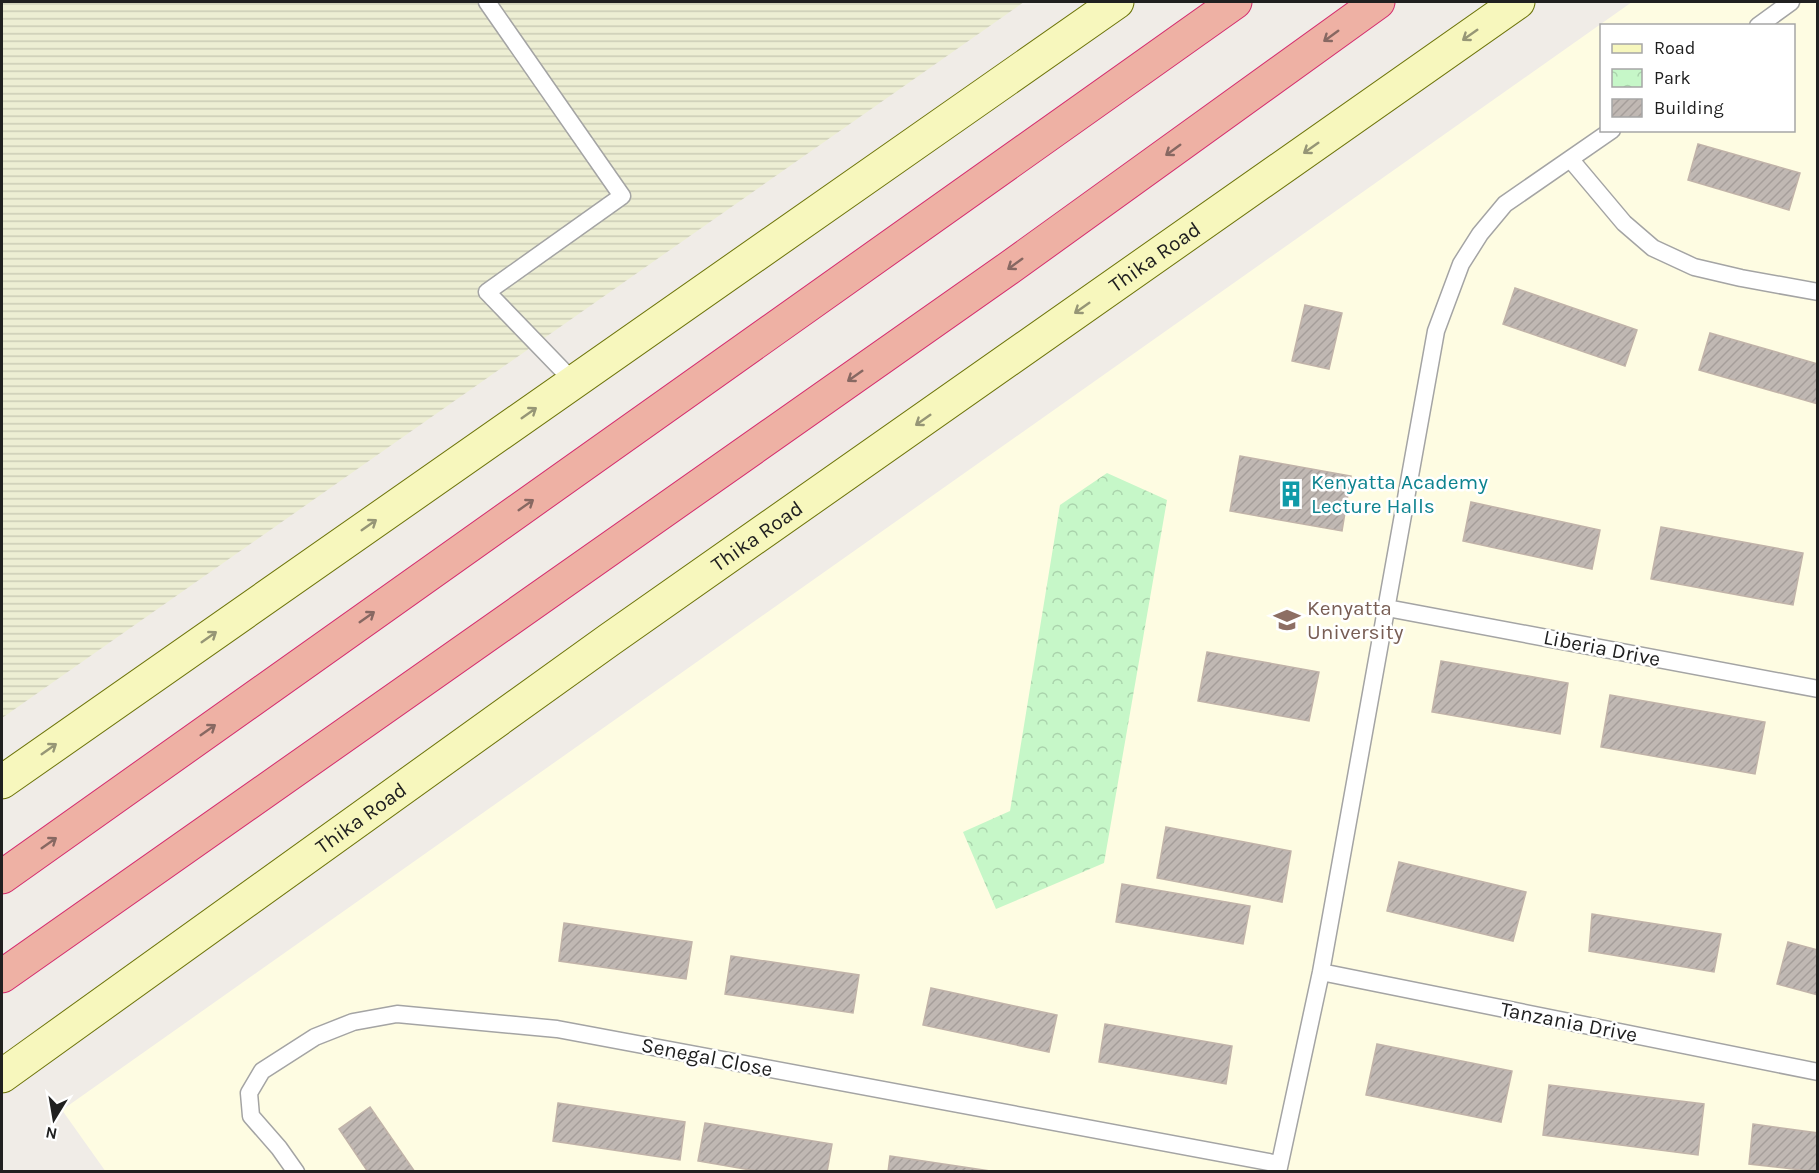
<svg xmlns="http://www.w3.org/2000/svg" width="1819" height="1173" viewBox="0 0 1819 1173" font-family="Karla,sans-serif">
<style>
.education{fill:#fefce2;fill-rule:evenodd}
.farmland{fill:url(#farmland-rules)}
.park{fill:url(#park-crowns)}
.building{fill:url(#building-hatch);stroke:#c1b3a9;stroke-width:1.5}
.lines{fill:none;stroke-linecap:round;stroke-linejoin:round}
.service-casing{stroke:#a4a4a4;stroke-width:19}
.secondary-casing{stroke:#6d740a;stroke-width:35}
.trunk-casing{stroke:#d42d6e;stroke-width:35}
.service{stroke:#fff;stroke-width:16}
.secondary{stroke:#f7f7bd;stroke-width:33}
.trunk{stroke:#eeb1a4;stroke-width:33}
.oneway{stroke:#969676}
.oneway2{stroke:#876862}
.labels{text-anchor:middle;stroke-width:5;stroke-linejoin:round;paint-order:stroke}
.street-label{font-size:21px;fill:#202020;stroke:#fff}
.culture-label{font-size:21px;fill:#0d838f;stroke:#fff;text-anchor:start}
.education-label{font-size:21px;fill:#785e54;stroke:#fff;text-anchor:start}
</style>
<defs>
<pattern id="farmland-rules" width="6" height="5" patternUnits="userSpaceOnUse" patternTransform="scale(1.5)"><rect width="6" height="5" fill="#edeed3"/><path d="M0 2.5h6" fill="none" stroke="#cbccb5"/></pattern>
<pattern id="park-crowns" width="20" height="18" patternUnits="userSpaceOnUse" patternTransform="scale(1.5)"><rect width="20" height="18" fill="#c6f7c8"/><path d="M2 6a3 3 0 1 1 6 0M12 15a3 3 0 1 1 6 0" fill="none" stroke="#aad3ac"/></pattern>
<pattern id="building-hatch" width="6" height="6" patternUnits="userSpaceOnUse" patternTransform="scale(1.5)"><rect width="6" height="6" fill="#c0b8b3"/><path d="M-1 1l2-2M0 6l6-6M5 7l2-2" fill="none" stroke="#a59e9a"/></pattern>
</defs>
<rect width="100%" height="100%" fill="#f0ece7"/>
<path class="education" d="M1632,2H1817V1171L106,1172L62,1110ZM1602,26H1794V130H1602Z"/>
<path class="farmland" d="M2,2H1024L2,718Z"/>
<path class="park" d="M1107,473L1167,500L1104,863L996,909L963,832L1010,811L1060,505Z"/>
<path class="building" d="M1698,144L1800,173L1789,210L1688,180Z
M1515,288L1637,330L1625,366L1503,324Z
M1305,305L1342,313L1329,369L1292,361Z
M1710,333L1818,364V404L1699,370Z
M1240,456L1351,476L1342,531L1230,511Z
M1471,502L1600,530L1592,569L1463,541Z
M1661,527L1803,553L1793,605L1651,579Z
M1207,652L1319,672L1309,721L1198,701Z
M1441,661L1568,683L1560,734L1432,712Z
M1610,695L1765,722L1755,774L1601,747Z
M1166,827L1291,851L1282,902L1157,878Z
M1399,862L1526,892L1513,941L1387,911Z
M1122,884L1250,906L1243,944L1116,922Z
M1592,914L1721,934L1714,972L1589,951Z
M564,923L692,942L686,979L559,961Z
M1788,942L1818,950V995L1777,984Z
M731,956L859,975L853,1013L725,994Z
M931,988L1057,1015L1049,1052L923,1025Z
M1105,1024L1232,1046L1226,1084L1099,1062Z
M1377,1044L1512,1071L1501,1122L1366,1095Z
M1549,1085L1704,1104L1698,1155L1543,1135Z
M558,1103L685,1122L680,1160L553,1141Z
M370,1107L415,1172H368L339,1129Z
M705,1123L832,1144L827,1172H762L698,1161Z
M1753,1124L1818,1133V1172L1749,1164Z
M890,1156L997,1172H888Z"/>
<g class="lines">
<g class="service-casing">
<path id="service" d="M487,2L622,196L487,292L574,382
M1758,26L1791,2
M1571,160L1624,223L1653,248L1694,267L1741,278L1818,292
M1387,608L1818,689
M1321,972L1818,1072
M296,1172L279,1148L251,1116L249,1093L262,1071L315,1037L353,1022L397,1014L557,1029L1279,1164
M1278,1172L1321,972L1436,331L1461,264L1480,234L1505,204L1612,130"/>
</g>
<g class="secondary-casing">
<g id="secondary">
<path d="M2,782L1117,2"/>
<path id="s1" d="M2,1076L609,640L1518,2"/>
</g>
</g>
<g class="trunk-casing">
<path id="trunk" d="M2,877L1235,2
M2,976L1009,268L1378,2"/>
</g>
<use href="#service" class="service"/>
<use href="#secondary" class="secondary"/>
<use href="#trunk" class="trunk"/>
</g>
<defs><path id="oneway-shaft" d="M-6 0H5M1.5-3L5.5 0L1.5 3" fill="none" stroke-width="1.6" stroke-linecap="round" stroke-linejoin="round" transform="scale(1.5)"/></defs>
<g class="oneway">
<use href="#oneway-shaft" transform="translate(1470 35) rotate(145)"/>
<use href="#oneway-shaft" transform="translate(1311 148) rotate(145)"/>
<use href="#oneway-shaft" transform="translate(1082 308) rotate(145)"/>
<use href="#oneway-shaft" transform="translate(529 413) rotate(-35)"/>
<use href="#oneway-shaft" transform="translate(923 420) rotate(145)"/>
<use href="#oneway-shaft" transform="translate(369 525) rotate(-35)"/>
<use href="#oneway-shaft" transform="translate(209 637) rotate(-35)"/>
<use href="#oneway-shaft" transform="translate(49 749) rotate(-35)"/>
</g>
<g class="oneway2">
<use href="#oneway-shaft" transform="translate(1331 36) rotate(144)"/>
<use href="#oneway-shaft" transform="translate(1173 150) rotate(144)"/>
<use href="#oneway-shaft" transform="translate(1015 264) rotate(144)"/>
<use href="#oneway-shaft" transform="translate(855 376) rotate(145)"/>
<use href="#oneway-shaft" transform="translate(526 505) rotate(-35)"/>
<use href="#oneway-shaft" transform="translate(367 617) rotate(-35)"/>
<use href="#oneway-shaft" transform="translate(208 730) rotate(-35)"/>
<use href="#oneway-shaft" transform="translate(49 843) rotate(-35)"/>
</g>
<defs>
<g id="building-bare" transform="scale(2.07)"><path d="M-4-6H4V6H1V3H-1V6H-4ZM-2.5-4.3h1.7v1.8h-1.7ZM.8-4.3h1.7v1.8H.8ZM-2.5-1h1.7V.8h-1.7ZM.8-1h1.7V.8H.8Z" fill="#0f9aa8" stroke="#fff" stroke-width="2.5" paint-order="stroke"/></g>
<g id="university-bare" transform="scale(2.07)"><path d="M0-5L7-2L0 1L-7-2ZM-4 1L0 2.5L4 1V4Q0 6-4 4Z" fill="#8d6e63" stroke="#fff" stroke-width="2.5" paint-order="stroke"/></g>
</defs>
<g fill-rule="evenodd">
<use href="#building-bare" x="1291" y="494"/>
<use href="#university-bare" x="1287" y="620"/>
</g>
<g class="labels">
<g class="street-label">
<text dy="7" stroke="none"><textPath href="#s1" startOffset="1414">Thika Road</textPath></text>
<text dy="7" stroke="none"><textPath href="#s1" startOffset="928">Thika Road</textPath></text>
<text transform="translate(1602 648) rotate(11)" y="7">Liberia Drive</text>
<text dy="7" stroke="none"><textPath href="#s1" startOffset="442">Thika Road</textPath></text>
<text transform="translate(1569 1022) rotate(11)" y="7">Tanzania Drive</text>
<text transform="translate(707 1057) rotate(11)" y="7">Senegal Close</text>
</g>
<g class="culture-label">
<text x="1311" y="489">Kenyatta Academy<tspan x="1311" dy="24">Lecture Halls</tspan></text>
</g>
<g class="education-label">
<text x="1307" y="615">Kenyatta<tspan x="1307" dy="24">University</tspan></text>
</g>
</g>
<rect width="1819" height="1173" fill="none" stroke="#202020" stroke-width="6"/>
<rect x="1600" y="24" width="195" height="108" fill="#ffffff" stroke="#a6a6a6" stroke-width="1.5"/>
<rect x="1612" y="44" width="30" height="9" fill="#f7f7bd" stroke="#a6a6a6" stroke-width="1.5"/>
<text x="1654" y="54" font-size="18" fill="#202020">Road</text>
<rect x="1612" y="69" width="30" height="18" fill="url(#park-crowns)" stroke="#a6a6a6" stroke-width="1.5"/>
<text x="1654" y="84" font-size="18" fill="#202020">Park</text>
<rect x="1612" y="99" width="30" height="18" fill="url(#building-hatch)" stroke="#a6a6a6" stroke-width="1.5"/>
<text x="1654" y="114" font-size="18" fill="#202020">Building</text>
<g transform="translate(54 1119) rotate(191)" stroke="#ffffff" stroke-width="4.5" paint-order="stroke">
<path d="M0-4.5L10 22L0 15L-10 22Z" fill="#202020"/>
<text y="-9" font-size="16" font-weight="bold" text-anchor="middle" fill="#202020">N</text>
</g>
</svg>
